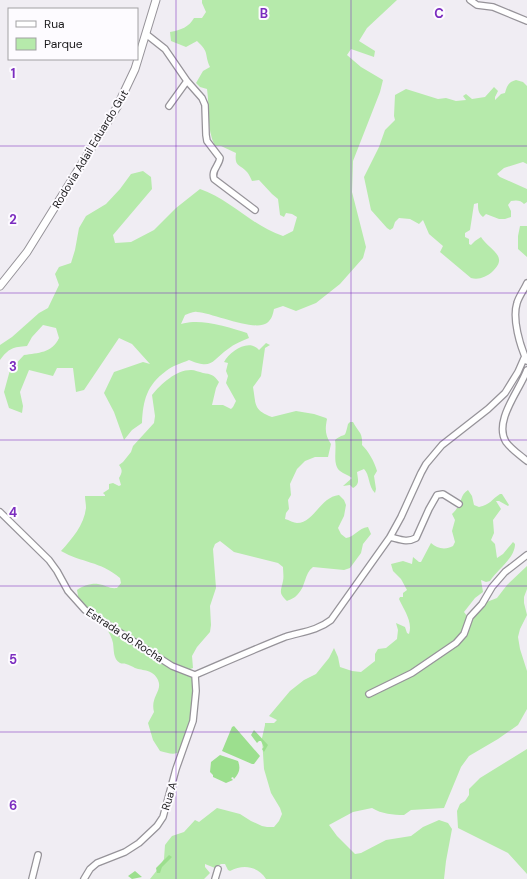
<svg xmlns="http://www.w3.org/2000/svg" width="527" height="879" viewBox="0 0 527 879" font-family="'DM Sans',sans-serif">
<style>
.green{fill:#b6eaab}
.water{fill:#9cdf8e}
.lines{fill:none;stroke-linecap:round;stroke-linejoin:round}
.minor-casing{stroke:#969399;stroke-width:8}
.major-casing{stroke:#969399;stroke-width:9}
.minor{stroke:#fff;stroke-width:5.5}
.major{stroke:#fff;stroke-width:7}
.grid{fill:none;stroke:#7b2cbf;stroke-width:1;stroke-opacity:0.55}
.labels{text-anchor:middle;stroke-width:4;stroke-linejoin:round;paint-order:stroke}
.street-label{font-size:11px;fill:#1a191b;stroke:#fdfbff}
.grid-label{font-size:13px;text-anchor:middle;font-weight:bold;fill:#7b2cbf;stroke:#fdfbff;stroke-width:4;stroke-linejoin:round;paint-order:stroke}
</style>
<rect width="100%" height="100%" fill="#f0edf3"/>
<path class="green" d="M202,0H397L367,28L359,41L375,51L374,57L351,49L347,55L361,67L383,80L380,92L353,161L352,192L366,247L363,258L340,284L316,303L296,311L283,306L274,309C273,314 272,319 267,323C254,332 213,313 197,312C193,311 189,314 185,315L181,324C185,323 189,322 193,322C208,321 233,328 247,333L249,338C242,341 234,344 228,349C211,361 213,370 189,360C182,363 172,366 166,371C147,385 143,400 142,423L132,430L124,440L114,412L104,393L114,372L143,362L150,364L132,344L119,338L84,390L76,392L73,368H57L53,376L29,370L20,392L23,406L22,413L9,408L4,392L10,370L24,355C38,353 52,353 59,338L56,328L43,325L32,337L27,346C13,347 9,348 0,360V345L12,337L39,313L48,308L59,285L55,274L59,267L71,263L75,250L79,228L86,216L106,204L120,189L131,174L143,171L151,177L152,189L113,235L115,243L131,242L154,230L176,208L200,189C230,199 252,226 283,236L293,231L297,217L292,214L286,213L284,217L280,215L278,199L272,194L259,180L252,181C251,179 249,174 247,172C240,164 234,167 236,153L221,146H215C206,128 210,109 207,89L200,87L196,83L203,71L210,67C204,54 210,53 197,41L186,47L171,41L170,32C181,30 189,27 194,18H202L206,12L202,3Z
M516,80L523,82L527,86V164L523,162L504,168L497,174L500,177L527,189V202L524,204C521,200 516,200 511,201L508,205L511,211V217L505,219H499L486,214L483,217C478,213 478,209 478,203L474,204L470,230L465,233V237L469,239V244L471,245L475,241L481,237C489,250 510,256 492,272C486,277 479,280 471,278L440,252L443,246L429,234L423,220L419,224L410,219L399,218L395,222L393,228L390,230L387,228L371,210L364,177L379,147L385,130L395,120L394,116L395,95L406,89L438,99L446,98L456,101L466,100L463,96L466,94L472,99L485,97L494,87L498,91L495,97V100L501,94L505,93C507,86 508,82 516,80Z
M520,226H527V257L518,249V236Z
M266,343L270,345L265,348L261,376L253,387C256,404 253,410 272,417L296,411L314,414L326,418L327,419C325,429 325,435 331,444L328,457H315L305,461L297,469L290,484L291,495L288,500L289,509L286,513L285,519C289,520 294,523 297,523C314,523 320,497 339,495L344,500L346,505L344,516L338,528L341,534L346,538C355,537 358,528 368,527L371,534L363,544L361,553L350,568L344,570L313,567C304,574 306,586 298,594C295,598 291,599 287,601C278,593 281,591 283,581C284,577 283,571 283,567L278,563L234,552L220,541L215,544L213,549L216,588L210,606L211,625L210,632L197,647L192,656L193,668L187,670L193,677L197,696L182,751C173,756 169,753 160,751L153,740L148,723L154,712C150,697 163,691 158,680C153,669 143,671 135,668C132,666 129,665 126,664C124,663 122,664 120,663C113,659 114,650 113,643C111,633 103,625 101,615L83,607L84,603L79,601L77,590C82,586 92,583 98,584C106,585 109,589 117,588L121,583L120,578C100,561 82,563 61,551C72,539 84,525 86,508C86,504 85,500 85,496H105V495L103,493L109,489V484L113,483L119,486L121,485L119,478C122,473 123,470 119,465L123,462L131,452L133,446L154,423L155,416L152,395C161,384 176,370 191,370C195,370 199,372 203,373C211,374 214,375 219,382L216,388L212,405H223L231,409L233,407L236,401L226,383L228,376L226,371L228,363L224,362C230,351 249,338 259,350Z
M350,422H353C358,432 363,432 362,445C369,452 374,461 377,471L374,476L376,489L375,493C368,486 370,475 364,469L357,472C358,480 360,484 353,488L350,485L343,486L352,478C348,475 344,474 340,471C332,464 337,450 335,440C346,431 344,441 348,424Z
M468,490L472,496L474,505L479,507C490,505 492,499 500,494H502L509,505L508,506L499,501H496L501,509L493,520L494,533L491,540L495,544L497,558L503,554L513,542L515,544C515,558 498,569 490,581L486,582L481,580L483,592L475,598L464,612L467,616L466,624L484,603L497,598L507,585L527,566V589L524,597V603L527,615L520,629L518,637L520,649L527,671V709L518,725L498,739L469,756L461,767L444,808L411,810L404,815C393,815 382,814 372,808L353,812L329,825L337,836L355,854L361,853L386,840L411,836L423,827L439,820L448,823L452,829L446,861L444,879H266C258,866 243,864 230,871L228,870L225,864H221L215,868L205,864V867L210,873L204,879H150L158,869L164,859L165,845L168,841L172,836L184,832L195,820L199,822L217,808L240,814L251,821L262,826L267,827H274L279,821L282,814L280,808L271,793L264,769L262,738L265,725V723H274L277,720L269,716L290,691L304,680L316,674L329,658L334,648L338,657L340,667L352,671L361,672L375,661V654L378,649L386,648L397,639L398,630L396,623L405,627L407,633L409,634C413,622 404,610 399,599L400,597H403V593L407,590L401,579L393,571L391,564L403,561L412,564L413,557L419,562H421L431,543C437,549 446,550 453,546L455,542L452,531L455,520L452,514C454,512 456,510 457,508C462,502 460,495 468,490Z
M527,749V874L508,853L458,828L457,811L460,804L465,801L469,795V789L480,778Z"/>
<path class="water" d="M234,726L260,756L254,764H252L222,751L232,727Z
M254,730L268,745L264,752L262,749L264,747L261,741H259L257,743L251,735Z
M220,755L238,761C241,769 239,773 234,779L233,777L231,778L233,780L226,783L213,777V775L210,772L211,762Z
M169,855L172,857L162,867L160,873H157L156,868Z
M135,871L142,877L132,879L128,876Z"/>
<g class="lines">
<g class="minor-casing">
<path id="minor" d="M470,0L477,5L493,7L527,21
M146,34L165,49L187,81L202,98L205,105L206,135L207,141L220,158C219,166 211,170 214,179L255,210
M169,106L187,81
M527,283C524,290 519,296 517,303C512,319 520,346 527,361
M527,370C520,390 493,421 506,442C511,449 520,455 527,461
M0,512L49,560L57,571L68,591L85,610L172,666L195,675
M390,537C399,539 407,543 416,538L429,509L437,495L443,494L459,504
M195,675C225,662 255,649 285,637C301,632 317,631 331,620L390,537L401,517L421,473L426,464L442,445L488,409L505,393L518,372L525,356
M369,694L412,673L456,643L464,634L470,617L482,604L492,587L505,572L527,555
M32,879L38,855
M84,879L90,869L97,863L125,852L139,843L157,826L163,817L176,769L193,721L196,691L195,675
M215,879L218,869"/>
</g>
<g class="major-casing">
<path id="major" d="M0,286L27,252L117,107L135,69L156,0"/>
</g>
<use href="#minor" class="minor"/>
<use href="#major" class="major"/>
</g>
<path class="grid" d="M176,0V879M351,0V879M0,146H527M0,293H527M0,440H527M0,586H527M0,732H527"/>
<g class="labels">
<g class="street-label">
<text transform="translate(90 149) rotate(-59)" y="4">Rodovia Adail Eduardo Gut</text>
<text transform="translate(125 635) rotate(33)" y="4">Estrada do Rocha</text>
<text transform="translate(169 796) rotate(-74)" y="4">Rua A</text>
</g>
</g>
<g class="grid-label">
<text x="264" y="18">B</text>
<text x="439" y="18">C</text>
<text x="13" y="78">1</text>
<text x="13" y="224">2</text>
<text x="13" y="371">3</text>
<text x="13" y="517">4</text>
<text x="13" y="664">5</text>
<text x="13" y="810">6</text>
</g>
<rect x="8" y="8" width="130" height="52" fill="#fdfbff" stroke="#a2a1a4"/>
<rect x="16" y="21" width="20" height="6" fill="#ffffff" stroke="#a2a1a4"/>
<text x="44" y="28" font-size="12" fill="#1a191b">Rua</text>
<rect x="16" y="38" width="20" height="12" fill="#b6eaab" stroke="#a2a1a4"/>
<text x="44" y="48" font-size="12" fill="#1a191b">Parque</text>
</svg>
